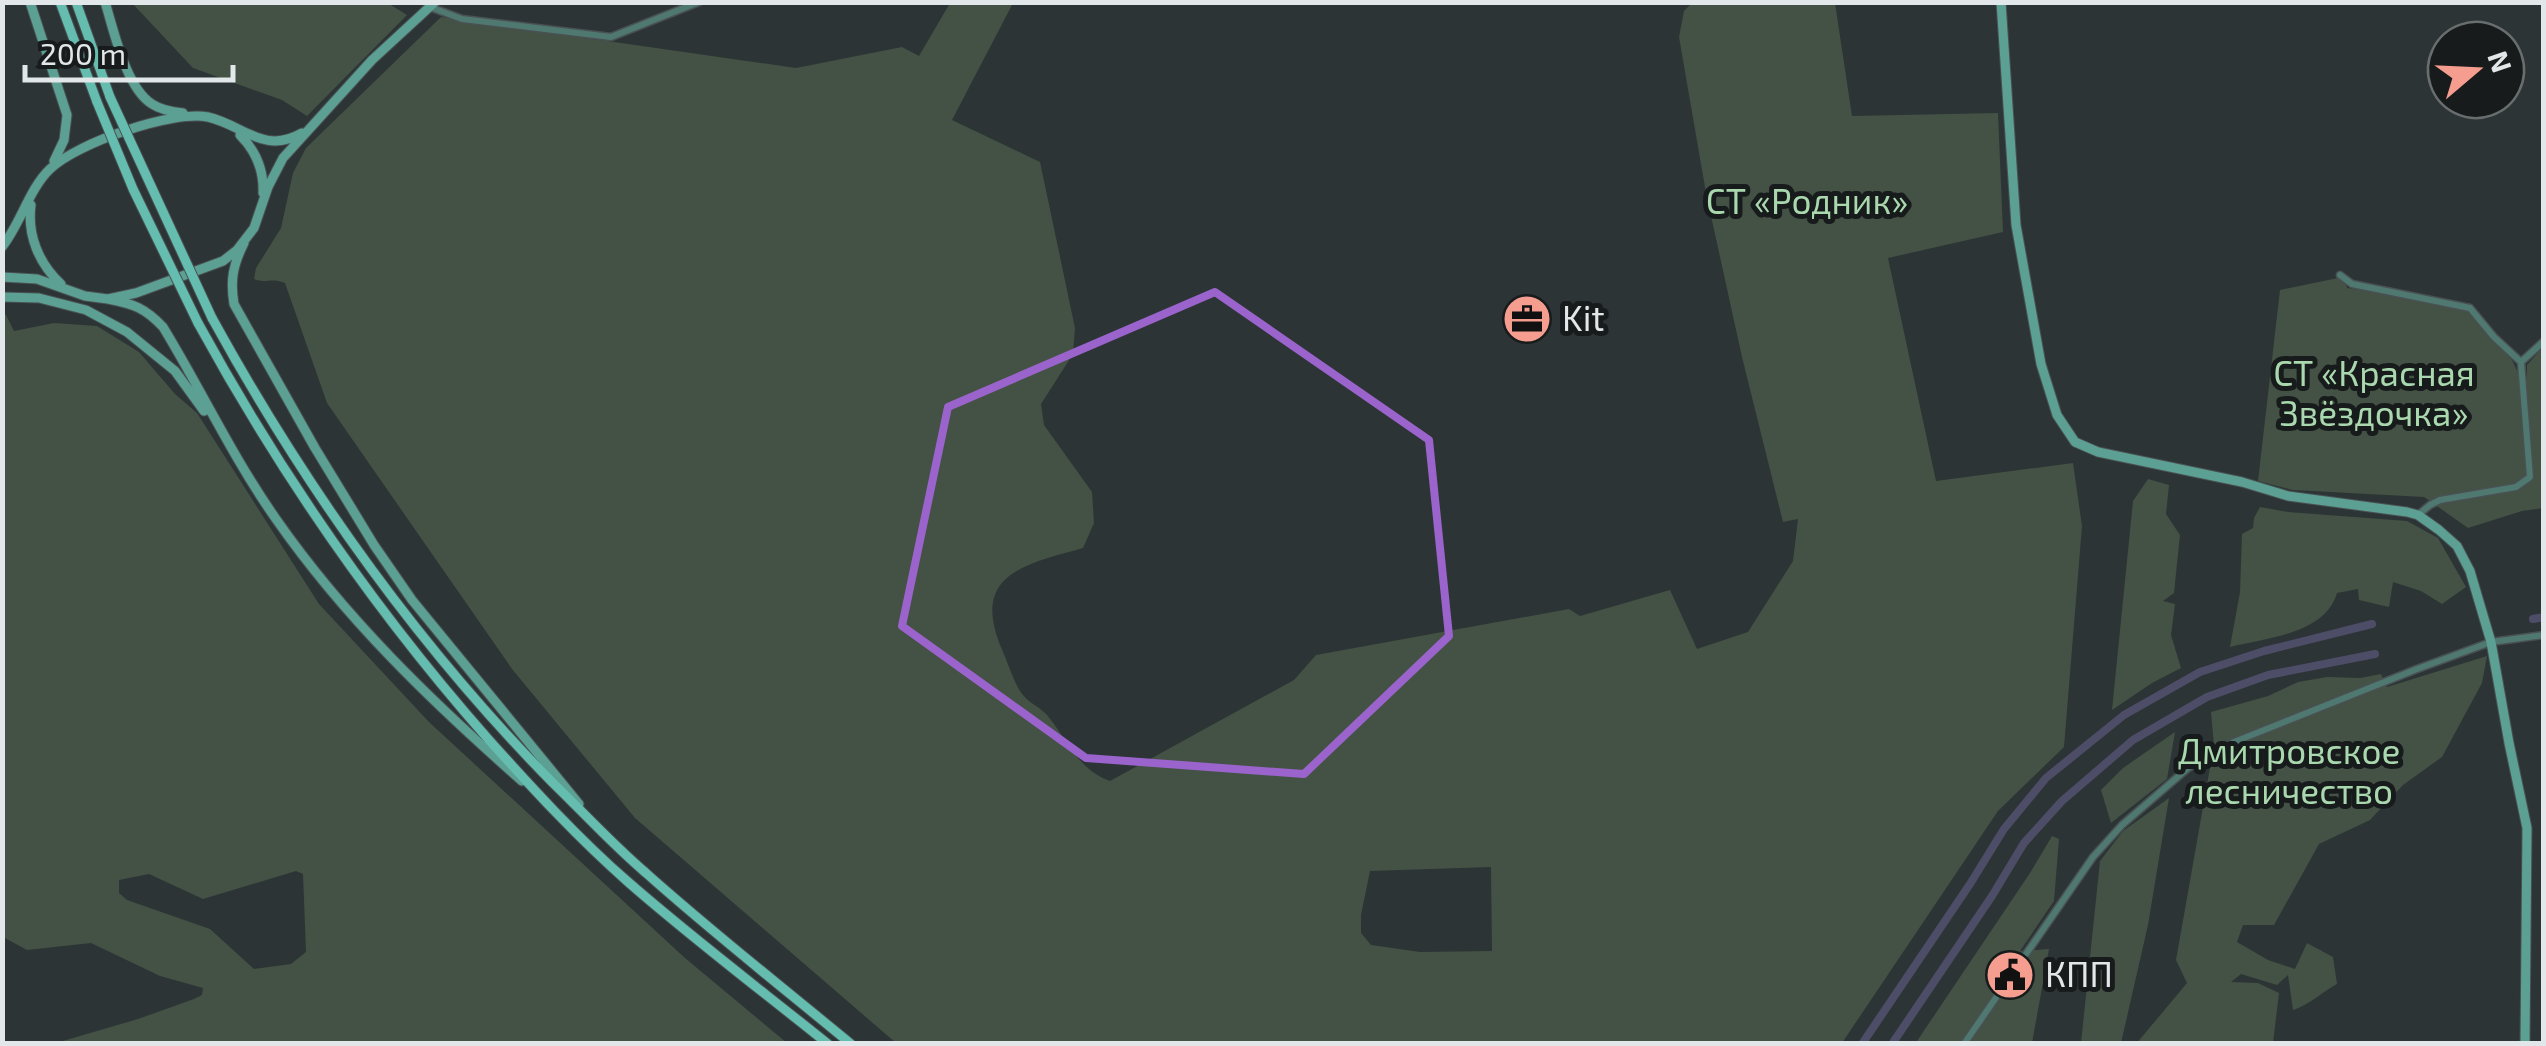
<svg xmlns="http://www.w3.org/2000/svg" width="2546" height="1046" viewBox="0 0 2546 1046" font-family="'Exo 2',sans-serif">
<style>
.green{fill:#435244;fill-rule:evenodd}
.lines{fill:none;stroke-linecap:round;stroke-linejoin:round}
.canal{stroke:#4d4d68;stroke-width:8}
.minor-casing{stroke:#495153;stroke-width:9}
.secondary-casing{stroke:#495153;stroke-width:11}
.primary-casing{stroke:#495153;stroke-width:11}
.minor{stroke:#4f7870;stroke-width:6}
.secondary{stroke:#5c9f93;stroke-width:9}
.primary{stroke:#64bdae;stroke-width:9}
.primary-bridge-casing{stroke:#495153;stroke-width:11;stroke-linecap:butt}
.primary-bridge{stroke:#64bdae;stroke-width:9}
.marked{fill:none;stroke:#9a64cc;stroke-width:8;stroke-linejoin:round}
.labels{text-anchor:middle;stroke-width:10;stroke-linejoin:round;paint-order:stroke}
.park-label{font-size:35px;fill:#aad8ae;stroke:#171b1c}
.poi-label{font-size:35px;fill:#e2e7e9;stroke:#171b1c;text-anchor:start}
</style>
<rect width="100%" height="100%" fill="#2c3436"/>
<path class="green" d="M386,2L407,15L307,116L282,100L193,68L132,3Z
M950,3H1013L952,120L1040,162L1075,328L1073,354L1041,404L1044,425L1092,492L1094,523L1083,548C1022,565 969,575 1003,652C1009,665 1014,684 1023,695C1029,703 1040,707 1047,715C1067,739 1078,770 1110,781L1294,680L1316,655L1569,609L1580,616L1670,590L1697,649L1748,632L1793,561L1798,519L1783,522L1742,357L1706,193L1679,37L1684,11L1692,3H1835L1852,116L1998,113L2003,232L1888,258L1936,481L2073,463L2082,526L2064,747L1998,811L1842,1043H896L635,818L512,669L327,403L285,283C270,277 266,284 254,279L256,268L281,228L293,173L306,148L441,17L796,68L902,47L919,56ZM1491,867L1492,951L1420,952L1371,945L1361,933V915L1370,871Z
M2338,278L2346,284L2347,288L2380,293L2471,312L2512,360L2520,377H2527V365L2543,347V508L2522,511L2468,528L2424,497L2293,490L2258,481L2280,290Z
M3,314L6,315L14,331L54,323L97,326L139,352L175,394L197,413L319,604L429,722L685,958L787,1043H56L138,1019L194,999L202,995L203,988L160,976L91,943L27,950L3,937ZM296,871L303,874L306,952L291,964L254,969L210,929L127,900L119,893V880L149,874L203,899Z
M2148,479L2169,485L2166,514L2180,535L2174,593L2163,601L2175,604L2171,635L2181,668L2152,683L2112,710L2133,501Z
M2260,507L2288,512L2407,521L2438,538L2466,587L2442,604L2421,591L2393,582L2389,607L2359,600L2358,589L2337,593C2325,634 2267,638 2230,647L2240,592L2242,534L2253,528L2254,518Z
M2487,656L2482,683L2442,757L2403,785L2370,820L2319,844L2274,925H2243L2237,942L2268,960L2295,969L2307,943L2333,957L2337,984C2322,992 2309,1005 2293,1010L2288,975L2277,985L2241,974L2231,982L2258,983L2279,993L2273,1043L2136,1044L2187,983L2176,960L2214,745L2211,712L2268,696L2298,682L2327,677L2360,678L2381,674L2387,687Z
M2175,732L2167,779L2111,823L2101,790L2123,768Z
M2169,798L2148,925L2121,1043H2081L2100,861L2123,831Z
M2052,836L2059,839L2054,901L2020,951L2049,949L2032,1043L1915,1044L2030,873Z"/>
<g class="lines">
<path class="canal" d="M2533,619L2544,617
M1862,1044L1970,884L2004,829L2046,778L2124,715L2200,672L2264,651L2372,624
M1892,1044L1992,896L2024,843L2062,801L2133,740L2207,697L2268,675L2375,654"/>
<g class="minor-casing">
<path id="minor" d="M430,7L462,19L611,37L699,2
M2340,275L2352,284L2470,308L2494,337L2521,362L2530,477L2516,487L2440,500L2430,505L2418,515
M2521,362L2544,341
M1964,1044L2093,857L2122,825L2188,768L2234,742L2417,669L2491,642L2544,635"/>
</g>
<g class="secondary-casing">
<path id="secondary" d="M30,2L67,115L64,140L54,161
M105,2C114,31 126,88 152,104C161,110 173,112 183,113
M2001,2L2016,225L2041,364L2057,415L2075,442L2098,452L2242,482L2288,496L2407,512L2418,515L2439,530L2457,546L2470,571L2491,642L2509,743L2527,828L2525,1044
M240,135C256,151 264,170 263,193
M31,205C27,235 39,264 61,284
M244,243C233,265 230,280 234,304L315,448L374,545L412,600L579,804
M2,247C21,223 29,189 50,169C77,143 172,110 208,117C243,125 264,155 302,133
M2,277L37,279L85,296L108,299L136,293L223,261L237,250L254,228L268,187L283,158L372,60L435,2
M2,297L39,298L86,310L127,332L175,371L204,411
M108,299C134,304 145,308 163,327C202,391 233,458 276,519C345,618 432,702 522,781"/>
</g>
<g class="primary-casing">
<path id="primary" d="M60,2L97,102
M76,2L110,97
M212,318C306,489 416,644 553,783C584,813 613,845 646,873C712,932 782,987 851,1044
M198,323C280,473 376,612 489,740C533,789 578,838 627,881C692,938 761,990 828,1044"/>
</g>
<use href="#minor" class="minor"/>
<use href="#secondary" class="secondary"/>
<use href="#primary" class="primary"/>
<g class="primary-bridge-casing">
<path id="primary-bridge" d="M110,97L212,318
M97,102L133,189L198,323"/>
</g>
<use href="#primary-bridge" class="primary-bridge"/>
</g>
<path class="marked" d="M1215,292L1429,440L1449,636L1304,774L1086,758L902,626L948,407Z"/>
<defs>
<g id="office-disc" transform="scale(2.5)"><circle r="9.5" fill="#f59d8e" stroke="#171b1c"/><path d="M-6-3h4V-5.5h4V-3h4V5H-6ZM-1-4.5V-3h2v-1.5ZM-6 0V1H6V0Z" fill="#111"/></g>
<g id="civic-disc" transform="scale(2.5)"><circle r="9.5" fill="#f59d8e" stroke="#171b1c"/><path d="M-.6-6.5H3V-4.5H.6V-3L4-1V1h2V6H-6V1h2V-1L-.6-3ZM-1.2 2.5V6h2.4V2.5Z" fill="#111"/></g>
</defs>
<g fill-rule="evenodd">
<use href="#office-disc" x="1527" y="319"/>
<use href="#civic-disc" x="2010" y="975"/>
</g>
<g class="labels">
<g class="park-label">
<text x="1807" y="214">СТ «Родник»</text>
<text x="2374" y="386">СТ «Красная<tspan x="2374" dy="40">Звёздочка»</tspan></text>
<text x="2289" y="764">Дмитровское<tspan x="2289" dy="40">лесничество</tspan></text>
</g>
<g class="poi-label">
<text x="1562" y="331">Kit</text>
<text x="2045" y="987">КПП</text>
</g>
</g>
<rect width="2546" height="1046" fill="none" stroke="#e2e7e9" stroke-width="10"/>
<g transform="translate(2476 70) rotate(71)"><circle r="48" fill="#171b1c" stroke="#686d6e" stroke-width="2.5"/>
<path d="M0-8L18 38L0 25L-18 38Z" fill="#f59d8e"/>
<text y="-15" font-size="28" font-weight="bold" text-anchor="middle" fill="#e2e7e9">N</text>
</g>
<path d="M25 65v15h208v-15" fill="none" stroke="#e2e7e9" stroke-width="5"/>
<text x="40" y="65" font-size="30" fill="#e2e7e9" stroke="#171b1c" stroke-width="8" paint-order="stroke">200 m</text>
</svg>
